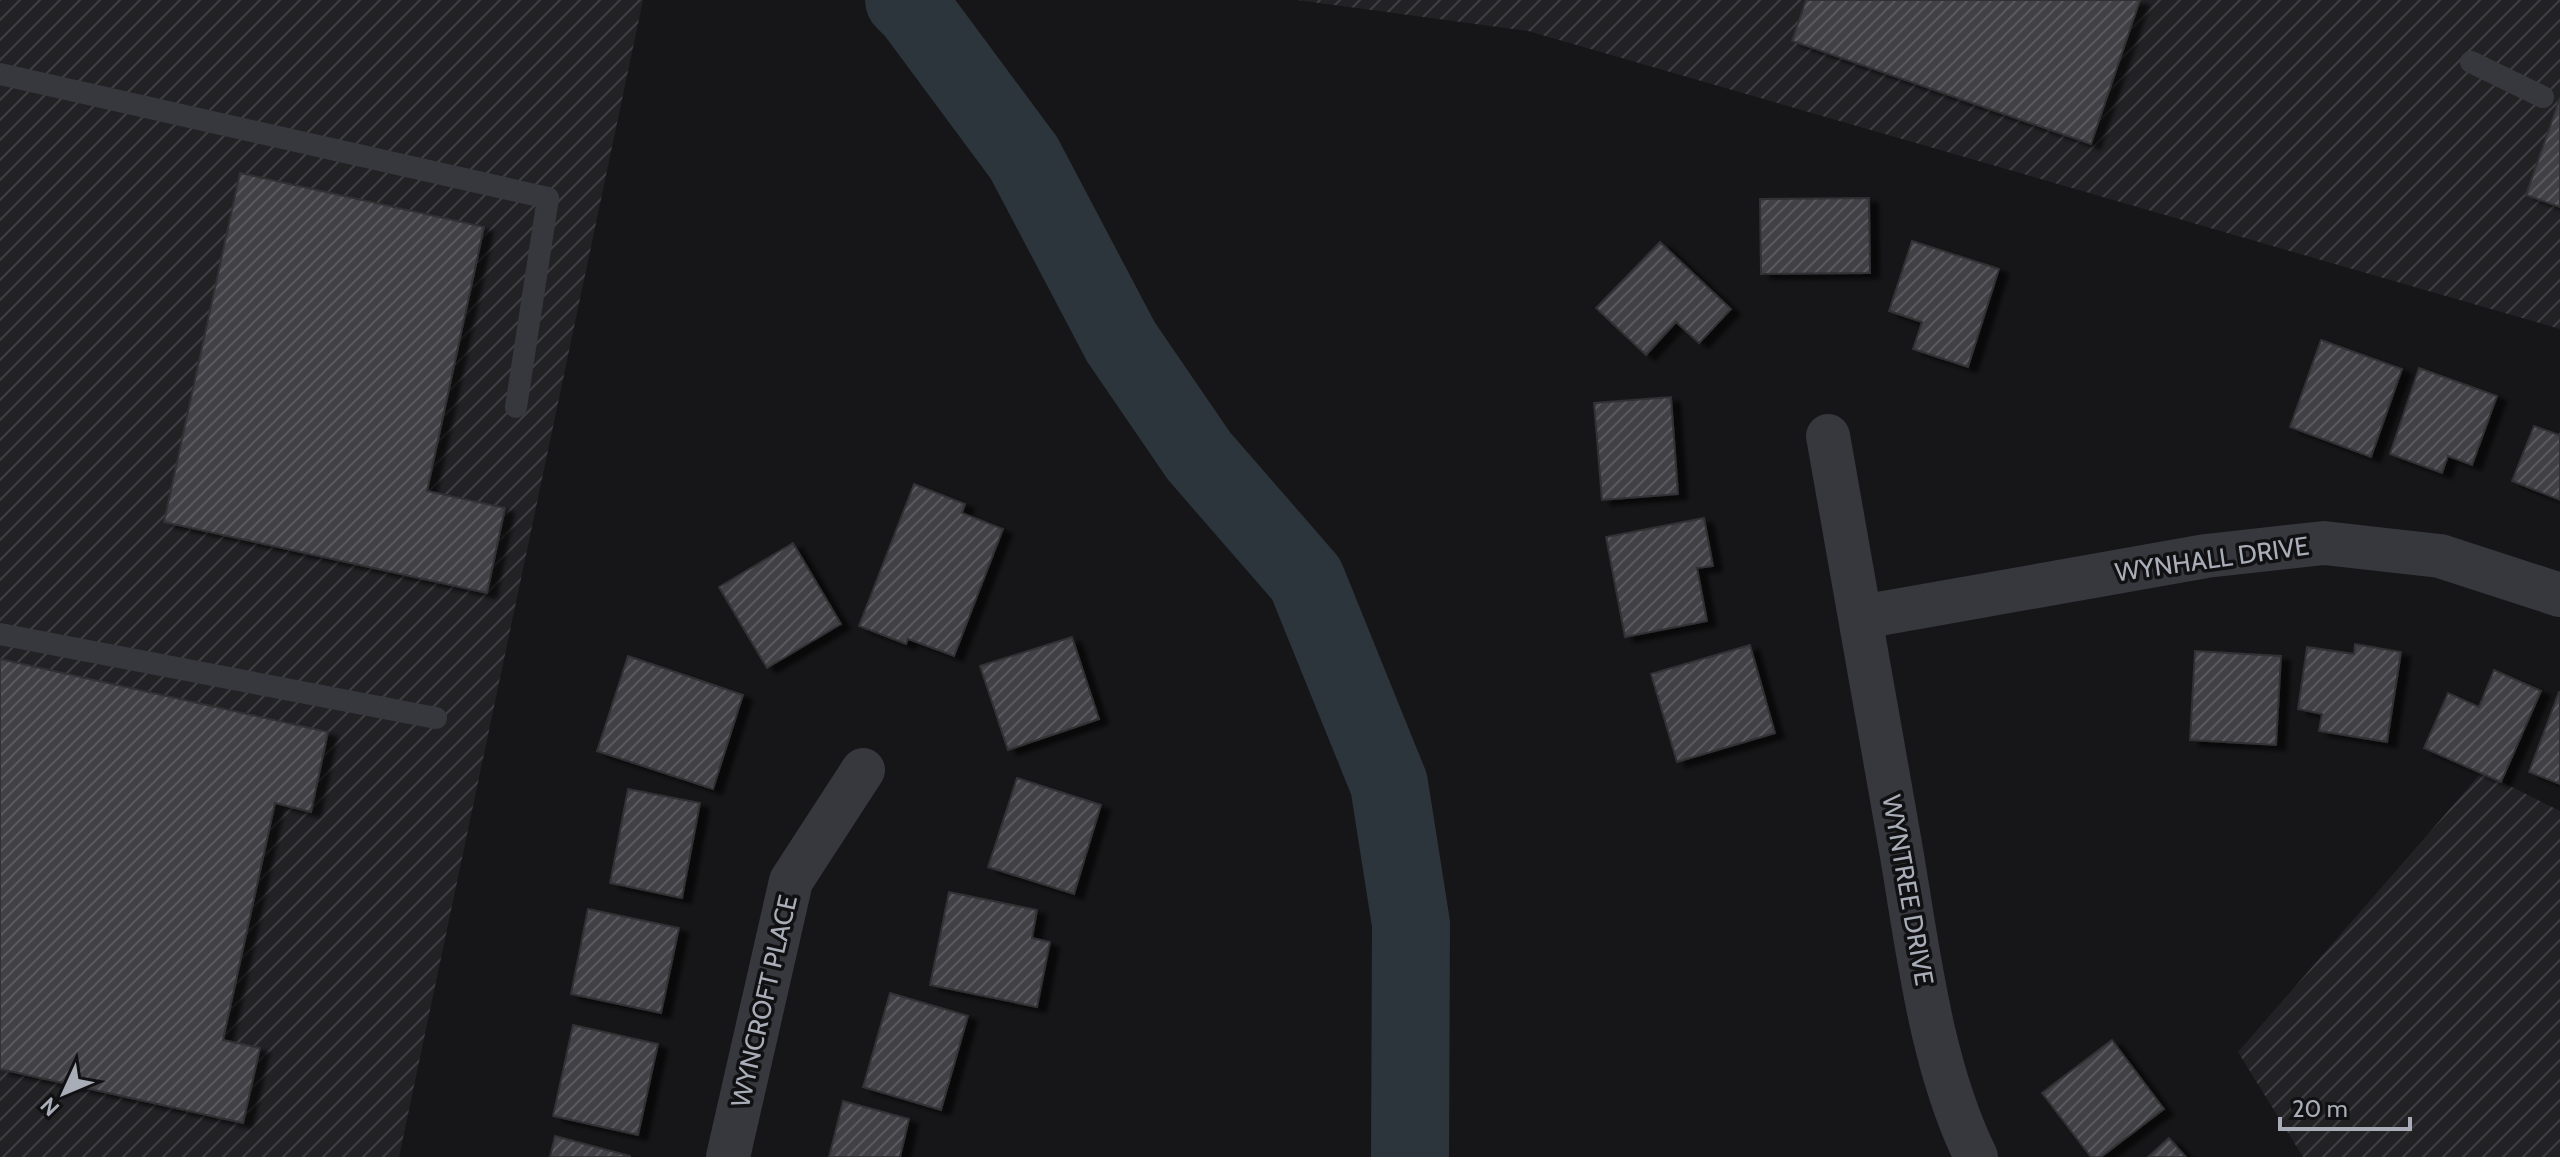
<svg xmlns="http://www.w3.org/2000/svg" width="2560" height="1157" viewBox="0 0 2560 1157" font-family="Cabin,sans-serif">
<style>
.industrial{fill:url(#industrial-furrows)}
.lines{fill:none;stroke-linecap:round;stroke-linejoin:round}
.river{stroke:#2c353c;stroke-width:78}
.building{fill:url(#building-hatch);stroke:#303034;stroke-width:2;filter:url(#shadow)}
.service{stroke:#37383d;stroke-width:22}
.minor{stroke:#37383d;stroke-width:44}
.labels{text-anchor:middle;stroke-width:7;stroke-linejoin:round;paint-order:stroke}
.street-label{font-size:26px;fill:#a8adb8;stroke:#111113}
</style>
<defs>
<pattern id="industrial-furrows" width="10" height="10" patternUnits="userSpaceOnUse" patternTransform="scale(2)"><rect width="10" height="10" fill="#222225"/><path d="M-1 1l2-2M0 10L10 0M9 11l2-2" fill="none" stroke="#3f3f43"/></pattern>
<pattern id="building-hatch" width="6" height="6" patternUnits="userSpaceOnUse" patternTransform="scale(2)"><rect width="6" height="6" fill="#404145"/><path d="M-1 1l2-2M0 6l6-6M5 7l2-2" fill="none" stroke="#595a5e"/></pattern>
<filter id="shadow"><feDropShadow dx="9" dy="5" stdDeviation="2" flood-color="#0009"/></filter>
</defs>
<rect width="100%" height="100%" fill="#161618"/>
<path class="industrial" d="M0,0H643L399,1157H0Z
M1297,0H2560V329L1528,31Z
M2482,772L2560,811V1157H2303L2238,1052Z"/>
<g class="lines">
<path class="river" d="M904,0L915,11L1024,158L1121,342L1199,456L1306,579L1389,784L1411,924L1410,1157"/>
</g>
<path class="building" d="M1806,0H2140L2091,144L1792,41Z
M2560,98V207L2526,195Z
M240,173L484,227L427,491L505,508L487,593L164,522Z
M1869,198L1870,273L1761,274L1760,199Z
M1912,241L1999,269L1968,367L1913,349L1922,322L1889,311Z
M1660,242L1731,309L1699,343L1676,322L1646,355L1596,308Z
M2321,340L2402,369L2371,457L2290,427Z
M2419,368L2497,396L2472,465L2448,456L2442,473L2390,454Z
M1671,397L1678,494L1602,500L1594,403Z
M2534,426L2559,435L2560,433V500L2512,481Z
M914,484L965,504L962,513L1003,529L954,656L908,639L906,644L859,626Z
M1704,518L1713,566L1697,568L1707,621L1625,637L1606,537Z
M793,543L841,624L767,668L719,587Z
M1072,637L1099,719L1008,750L980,666Z
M2355,644L2401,652L2387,742L2319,731L2322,714L2298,709L2307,647L2354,654Z
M1750,645L1775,733L1677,762L1651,674Z
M2195,651L2281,656L2276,745L2190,740Z
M628,656L743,695L713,789L597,751Z
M0,659L328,732L311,812L275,803L223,1040L260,1048L243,1123L0,1069Z
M2494,670L2541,691L2501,782L2424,748L2448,693L2479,707Z
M2559,692H2560V784L2529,772Z
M1017,778L1101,805L1074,894L988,867Z
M628,789L700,803L682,898L610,883Z
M949,892L1037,910L1032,938L1050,942L1037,1007L930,985Z
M588,909L679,928L661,1013L571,994Z
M890,993L968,1016L941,1110L863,1087Z
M573,1025L658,1044L638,1135L553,1116Z
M2112,1040L2164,1109L2101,1157H2091L2042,1093Z
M843,1101L909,1119L900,1157H829Z
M555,1136L630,1156V1157H550Z
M2169,1138L2186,1157H2148Z"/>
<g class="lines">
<path class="service" d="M2471,62L2543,97
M0,74L548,198L516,407
M0,634L436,718"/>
<path class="minor" d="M1828,436C1853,572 1877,708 1900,844C1918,948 1930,1063 1976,1157
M1862,617L2206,556L2324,543L2440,556L2560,595
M728,1157L791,881L863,770"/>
</g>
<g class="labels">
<g class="street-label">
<text transform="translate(2212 559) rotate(-8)" y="9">WYNHALL DRIVE</text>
<text transform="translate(1908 890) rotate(80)" y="9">WYNTREE DRIVE</text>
<text transform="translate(764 1001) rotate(-77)" y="9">WYNCROFT PLACE</text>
</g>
</g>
<g transform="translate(64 1093) rotate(226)" stroke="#111113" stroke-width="6" paint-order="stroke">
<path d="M0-6L14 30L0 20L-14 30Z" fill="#a8adb8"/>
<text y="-12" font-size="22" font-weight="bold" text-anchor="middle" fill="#a8adb8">N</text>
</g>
<path d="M2280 1117v12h130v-12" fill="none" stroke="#a8adb8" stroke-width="4"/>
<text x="2292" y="1117" font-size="24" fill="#a8adb8" stroke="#111113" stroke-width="6" paint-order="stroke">20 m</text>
</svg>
